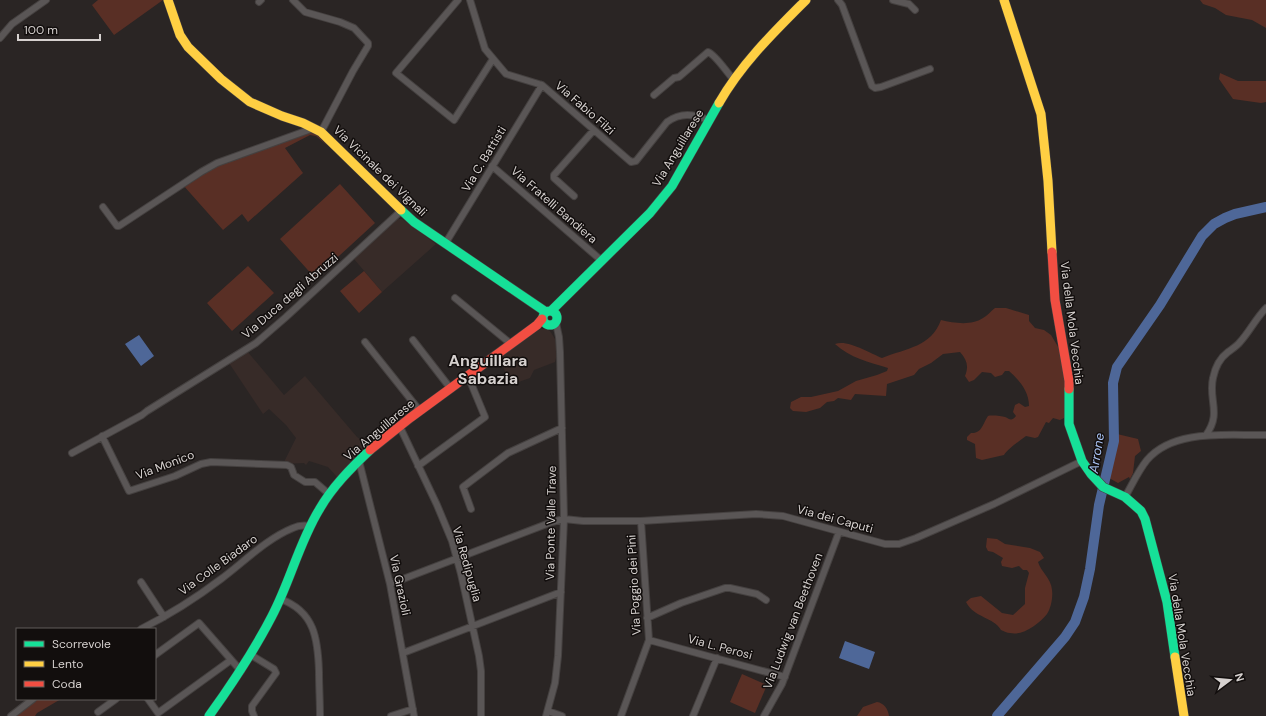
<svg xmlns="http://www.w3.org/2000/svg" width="1266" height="716" viewBox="0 0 1266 716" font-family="'DM Sans',sans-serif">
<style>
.built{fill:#372b28}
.green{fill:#592f25}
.water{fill:#4e6798}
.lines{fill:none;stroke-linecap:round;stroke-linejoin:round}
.river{stroke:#4e6798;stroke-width:10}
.street-casing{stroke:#454140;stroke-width:8}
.fast-casing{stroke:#454140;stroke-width:10}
.slow-casing{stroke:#454140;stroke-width:10}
.jam-casing{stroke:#454140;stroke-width:10}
.street{stroke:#5a5656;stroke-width:6}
.fast{stroke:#16e098;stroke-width:9}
.slow{stroke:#ffcf43;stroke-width:9}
.jam{stroke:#f24e42;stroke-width:9}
.labels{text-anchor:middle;stroke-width:3;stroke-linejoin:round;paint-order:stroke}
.street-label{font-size:12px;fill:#d6d1cf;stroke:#120e0d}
.water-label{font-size:13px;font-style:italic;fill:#aac3f3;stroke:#120e0d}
.district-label{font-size:16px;font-weight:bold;fill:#d6d1cf;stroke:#120e0d}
</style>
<rect width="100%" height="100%" fill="#2a2524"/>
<path class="built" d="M398,219H402L436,244L382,292L354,259Z
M541,329H546L550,331L555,339L557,354L555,362L534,370L530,378L510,385L500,358L529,335Z
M247,351L284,395L305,376L357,437L368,444L337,477L328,467L309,461L306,465L304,463L283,464L296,438L286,425L269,409L263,414L229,363Z"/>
<path class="green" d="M98,0H163L114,35L92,5Z
M1200,0H1266V28L1252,20L1226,15L1215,8L1203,4Z
M1220,73L1238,81H1266V102L1261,103L1233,99L1219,79Z
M309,131L317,135L329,147L316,136L310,135L285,148L303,173L248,222L242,214L223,230L183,185L221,163Z
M340,184L375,223L315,278L280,239Z
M248,266L274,293L232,331L207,303Z
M364,271L382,292L359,313L340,291Z
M995,308H1006L1029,315V321L1035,328L1044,330L1051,335L1060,350L1065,376L1064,418L1060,420L1053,418L1049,423L1046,422L1038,437L1035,438L1026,436C1019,441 1008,449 1004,455L982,460L976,458L975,444L967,440V437L971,433C982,434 983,423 988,416C991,415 1002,416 1005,417C1010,419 1011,422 1016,416L1013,412L1015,405L1019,403L1025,407L1029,406C1029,391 1019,380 1009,371H1005L1002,375L995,377L991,373L982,372L974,380L969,382L965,376C969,366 967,360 960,352L943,354L931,363L919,369L914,375L887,384L886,396L855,394L851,400L838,398L834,401L827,402L820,408L806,412L793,411L790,408L791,402L801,397H811L838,391L856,381L877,375L887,371L888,368C869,362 850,358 835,344C847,339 870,353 882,358C907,348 931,347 941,320C954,323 971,326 983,318C987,316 991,311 995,308Z
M1117,434L1138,439L1141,451L1135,456L1133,473L1130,479L1129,477L1118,483L1109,478Z
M987,538L997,539L1005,544L1030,548L1040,552L1044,558L1038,562C1041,572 1051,578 1052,590C1053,597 1051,608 1047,614C1039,624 1023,636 1010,633C1007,633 1004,631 1001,630C994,617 974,618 966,602L971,598L981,596L1002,613L1013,615L1025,604V588L1029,573L1027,570H1023L1019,566L1012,568L1002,566L1001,562L1003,558L993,552L988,551L986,547Z
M742,674L767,685L755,713L730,702Z
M36,699H61L37,713L35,716H15Z
M877,702C884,703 888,709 889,716H857L863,707Z"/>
<path class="water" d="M139,335L154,356L141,366L125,344Z
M845,641L875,652L869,669L839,658Z"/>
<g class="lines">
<path class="river" d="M997,716L1065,637L1075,622L1084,597L1090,569L1099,505L1114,441L1113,383L1117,367L1160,305L1202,236L1214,224L1225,218L1235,214L1266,207"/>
<g class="street-casing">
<path id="street" d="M293,0L305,12L340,22L354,28L368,43V46L353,71L321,132
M458,0L396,73L454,120L493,59
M470,0L485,49L506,74L542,85L631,162L636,161L667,122C681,112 693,114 709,120
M838,0L842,5L872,86L875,88L881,87L930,69
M893,0L909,4L915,10
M259,2L261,0
M0,38L12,24L46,0
M654,95L674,78L679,77L708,52C716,55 727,73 734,80
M492,166L602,261
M574,196L554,178V175L593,131
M103,207L117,226H119L201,172L217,163L314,128
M445,244L542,85
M455,298L511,344
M413,340L451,389
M365,342L420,411
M400,427L437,505L452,541L461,574L479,656L481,671V716
M1206,435C1222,413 1208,400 1213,378C1215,368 1220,358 1228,352C1232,349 1237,346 1240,342C1250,331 1256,318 1266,308
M102,436L129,491L175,476L201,464L211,462L287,465L291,467L294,475L305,482H315L329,494
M72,453L142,415L147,411L256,343L286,317L402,210
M359,461L390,584L414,716
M418,466L485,417L468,376
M1125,497C1132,485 1138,471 1147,460C1174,428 1229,436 1266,435
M471,509L463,487L508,453L562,428
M141,582L164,617
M390,584L552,522L564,519L583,521H641L756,514L783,516L885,544H899L916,538L994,504L1082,461
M280,599C315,611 318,640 319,672C319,687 320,701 320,716
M647,618L681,603L725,588H730L757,594L766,600
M141,629C169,615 196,598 221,579C244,562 266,539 293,528C299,525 304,525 310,526
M649,640L785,677
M403,653L561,592
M155,655L199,623L241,671
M251,655L274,669L276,673L252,706V711L254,716
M148,699L158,713L231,660
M548,711L562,716
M98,712L116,699
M11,716L33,699
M391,716L413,709
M546,716L555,683L558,656L564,519L560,352L559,337L556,323
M621,716L649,640L641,521
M693,716L717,658
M764,716L782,684L839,532"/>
</g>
<g class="fast-casing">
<path id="fast" d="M401,210L414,222L546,312
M543 318a7 7 0 1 1 14 0a7 7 0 1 1-14 0Z
M551,311L650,213L672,186L719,103
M1069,389V424L1082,461L1091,474L1103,487L1125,497L1141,511L1145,519L1167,602L1175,657
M209,716C232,684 254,651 272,616C290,582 299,543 319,510C332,487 351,468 370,450"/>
</g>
<g class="slow-casing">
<path id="slow" d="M168,0L180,35L188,47L221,79L250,102L282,116L303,123L321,132L401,210
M1004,0L1041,114L1048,181L1052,252
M719,103C742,63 774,32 806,0
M1175,657L1184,716"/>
</g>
<g class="jam-casing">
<path id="jam" d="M1052,252L1055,300L1069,381V389
M370,450L410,418L537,325L542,319"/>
</g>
<use href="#street" class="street"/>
<use href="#fast" class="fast"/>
<use href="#slow" class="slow"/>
<use href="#jam" class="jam"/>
</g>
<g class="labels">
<g class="street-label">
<text transform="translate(585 108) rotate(41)" y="4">Via Fabio Filzi</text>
<text transform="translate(678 148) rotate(-59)" y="4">Via Anguillarese</text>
<text transform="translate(484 159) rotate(-59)" y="4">Via C. Battisti</text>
<text transform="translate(380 171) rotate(44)" y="4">Via Vicinale dei Vignali</text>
<text transform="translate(554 205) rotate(41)" y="4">Via Fratelli Bandiera</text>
<text transform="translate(290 296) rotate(-41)" y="4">Via Duca degli Abruzzi</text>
<text transform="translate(1072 323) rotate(83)" y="4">Via della Mola Vecchia</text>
<text transform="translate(379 430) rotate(-40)" y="4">Via Anguillarese</text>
<text transform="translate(165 465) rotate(-21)" y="4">Via Monico</text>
<text transform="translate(835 519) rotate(15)" y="4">Via dei Caputi</text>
<text transform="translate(551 523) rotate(-89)" y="4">Via Ponte Valle Trave</text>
<text transform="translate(467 564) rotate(74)" y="4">Via Redipuglia</text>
<text transform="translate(218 565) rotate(-36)" y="4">Via Colle Biadaro</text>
<text transform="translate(400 585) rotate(78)" y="4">Via Grazioli</text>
<text transform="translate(634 585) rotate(-93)" y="4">Via Poggio dei Pini</text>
<text transform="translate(793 621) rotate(-69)" y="4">Via Ludwig van Beethoven</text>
<text transform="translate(1182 635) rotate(81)" y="4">Via della Mola Vecchia</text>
<text transform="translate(720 647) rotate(15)" y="4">Via L. Perosi</text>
</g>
<g class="water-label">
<text transform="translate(1096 453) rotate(-81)" y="5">Arrone</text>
</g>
<g class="district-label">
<text x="488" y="366">Anguillara<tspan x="488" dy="18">Sabazia</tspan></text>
</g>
</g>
<rect x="16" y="628" width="140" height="72" fill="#120e0d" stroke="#605c5b"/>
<rect x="24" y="641" width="20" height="6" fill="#16e098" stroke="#605c5b"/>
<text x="52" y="648" font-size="12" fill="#d6d1cf">Scorrevole</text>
<rect x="24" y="661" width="20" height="6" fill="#ffcf43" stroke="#605c5b"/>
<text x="52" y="668" font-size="12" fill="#d6d1cf">Lento</text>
<rect x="24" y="681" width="20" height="6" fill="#f24e42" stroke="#605c5b"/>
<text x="52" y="688" font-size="12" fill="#d6d1cf">Coda</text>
<g transform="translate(1230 680) rotate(74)" stroke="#120e0d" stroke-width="3" paint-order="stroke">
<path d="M0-3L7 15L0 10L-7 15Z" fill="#d6d1cf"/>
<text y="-6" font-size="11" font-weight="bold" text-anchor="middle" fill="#d6d1cf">N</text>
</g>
<path d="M18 34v6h82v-6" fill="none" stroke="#d6d1cf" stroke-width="2"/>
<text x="24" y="34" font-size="12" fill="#d6d1cf" stroke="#120e0d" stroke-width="3" paint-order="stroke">100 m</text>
</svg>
